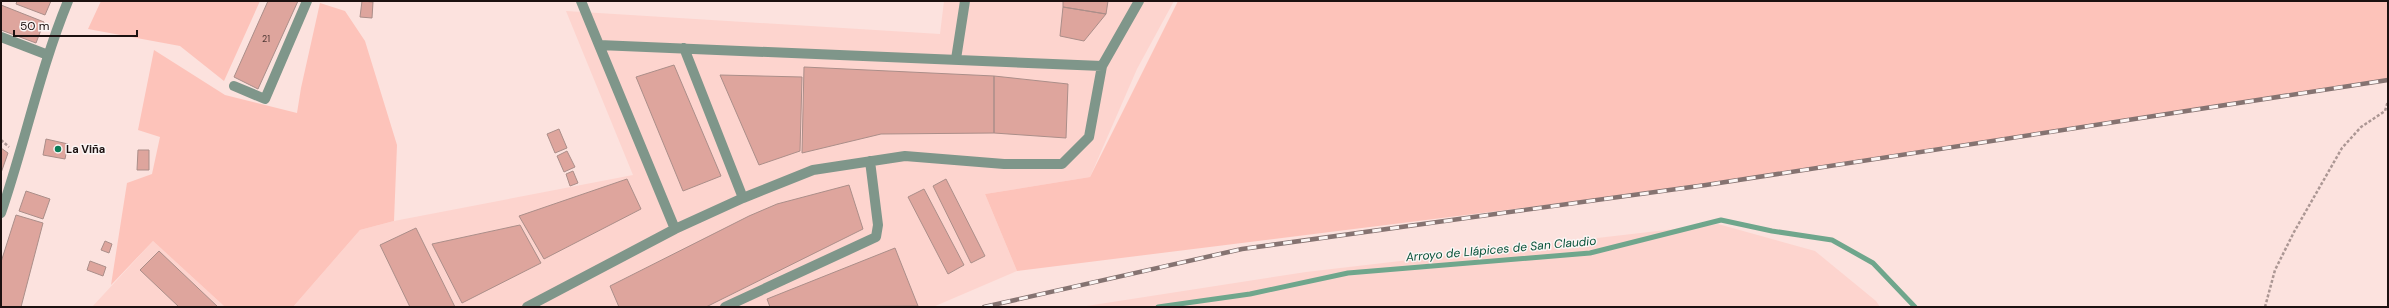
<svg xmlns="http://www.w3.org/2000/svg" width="2389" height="308" viewBox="0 0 2389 308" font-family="'DM Sans',sans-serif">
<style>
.built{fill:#fdd4ce}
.green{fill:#fdc3ba}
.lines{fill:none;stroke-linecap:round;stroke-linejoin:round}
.stream{stroke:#6fa68c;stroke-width:5}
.building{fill:#dea59d;stroke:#ab8e89}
.path{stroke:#ac9794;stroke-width:2.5;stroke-dasharray:3 2;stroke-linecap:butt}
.minor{stroke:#7f968a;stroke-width:10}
.rail-casing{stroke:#857371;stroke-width:4.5}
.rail{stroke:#fbf5f4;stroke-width:3;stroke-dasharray:9;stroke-linecap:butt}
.poi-dot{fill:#097b57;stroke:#fbf5f4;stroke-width:1.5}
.labels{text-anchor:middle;stroke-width:3;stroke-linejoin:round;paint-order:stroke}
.number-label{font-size:9px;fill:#4c3633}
.poi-label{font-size:11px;font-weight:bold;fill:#1c1110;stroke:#fbf5f4;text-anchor:start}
.water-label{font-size:12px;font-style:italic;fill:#085239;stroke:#fbf5f4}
</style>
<rect width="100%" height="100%" fill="#fce2de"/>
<path class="built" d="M944,1H1174L1137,69L1090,177L985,194L1017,271L933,307H293L360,230L394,221L633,175L566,11L940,34Z
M1718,224L1815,251L1876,301L1880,307H1080L1306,272Z
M153,241L225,307H92Z"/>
<path class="green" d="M101,1H260L224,81L180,46L88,29Z
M1178,1H2388V80L1706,185L1017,271L985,194L1090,177Z
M320,3L345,11L365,41L397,145L394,221L360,230L293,307H225L153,241L111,285L127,183L152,174L160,137L138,130L154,50L225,95L297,113L301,88Z"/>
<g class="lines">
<path class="stream" d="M1158,307L1250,294L1348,273L1590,253L1721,220L1772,231L1832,240L1873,263L1915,307"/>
</g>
<path class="building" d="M17,1H51L45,15L16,4Z
M268,1H298L258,89L234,77Z
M362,1L373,2L372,18L360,17Z
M1063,1H1108L1106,14L1063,7Z
M1,5L44,22L36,43L1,30Z
M1063,7L1106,14L1084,41L1060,36Z
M674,65L721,176L683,191L636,77Z
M804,67L994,76V133L881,134L802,153Z
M720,75L802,77L800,151L759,165Z
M994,76L1068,84L1066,138L994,133Z
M559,129L567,148L555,153L547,134Z
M46,139L68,144L65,159L43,155Z
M1,148L8,153L1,173Z
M138,150H149V170H137Z
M567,151L575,167L564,172L557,156Z
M573,171L578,183L570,186L566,174Z
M627,179L641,209L544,259L519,216Z
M946,179L985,256L971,263L933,186Z
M849,185L863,229L706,307H619L610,286L749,216L777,204Z
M924,189L964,265L948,274L908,197Z
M26,191L50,199L43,219L19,211Z
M16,215L43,223L21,307H1V262Z
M520,225L541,263L462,303L432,244Z
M416,228L455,307H410L380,245Z
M105,241L112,244L109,253L101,250Z
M895,248L918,306L770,307L767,299Z
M159,251L218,307H179L140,270Z
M90,261L106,267L103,276L87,270Z"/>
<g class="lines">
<path class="path" d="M1,140L9,147
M2265,307L2275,270L2294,232L2342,148L2361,127L2385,111L2388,101"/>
<path class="minor" d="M1,37L48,55
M599,45L675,229
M684,48L743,198
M956,59L965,1
M1102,66L1139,1
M234,86L265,99L307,1
M1,213C25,143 40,69 68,1
M527,307L675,229L743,198L813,170L905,156L1004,164H1062L1089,137L1102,66L599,45L581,1
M725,307L876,237L878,225L870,161"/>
<g class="rail-casing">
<path id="rail" d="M984,307L1242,249L1706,185L2388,80"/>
</g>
<use href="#rail" class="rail"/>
</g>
<circle class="poi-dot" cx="58" cy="149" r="4"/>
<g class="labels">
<g class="number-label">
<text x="266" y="42">21</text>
</g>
<g class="poi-label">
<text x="66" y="153">La Viña</text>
</g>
<g class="water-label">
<text transform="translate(1501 249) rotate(-5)" y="4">Arroyo de Llápices de San Claudio</text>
</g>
</g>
<rect width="2389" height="308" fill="none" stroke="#1c1110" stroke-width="4"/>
<path d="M14 30v6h123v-6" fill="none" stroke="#1c1110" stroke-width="2"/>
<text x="20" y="30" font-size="12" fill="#1c1110" stroke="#fbf5f4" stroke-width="3" paint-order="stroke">50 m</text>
</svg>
